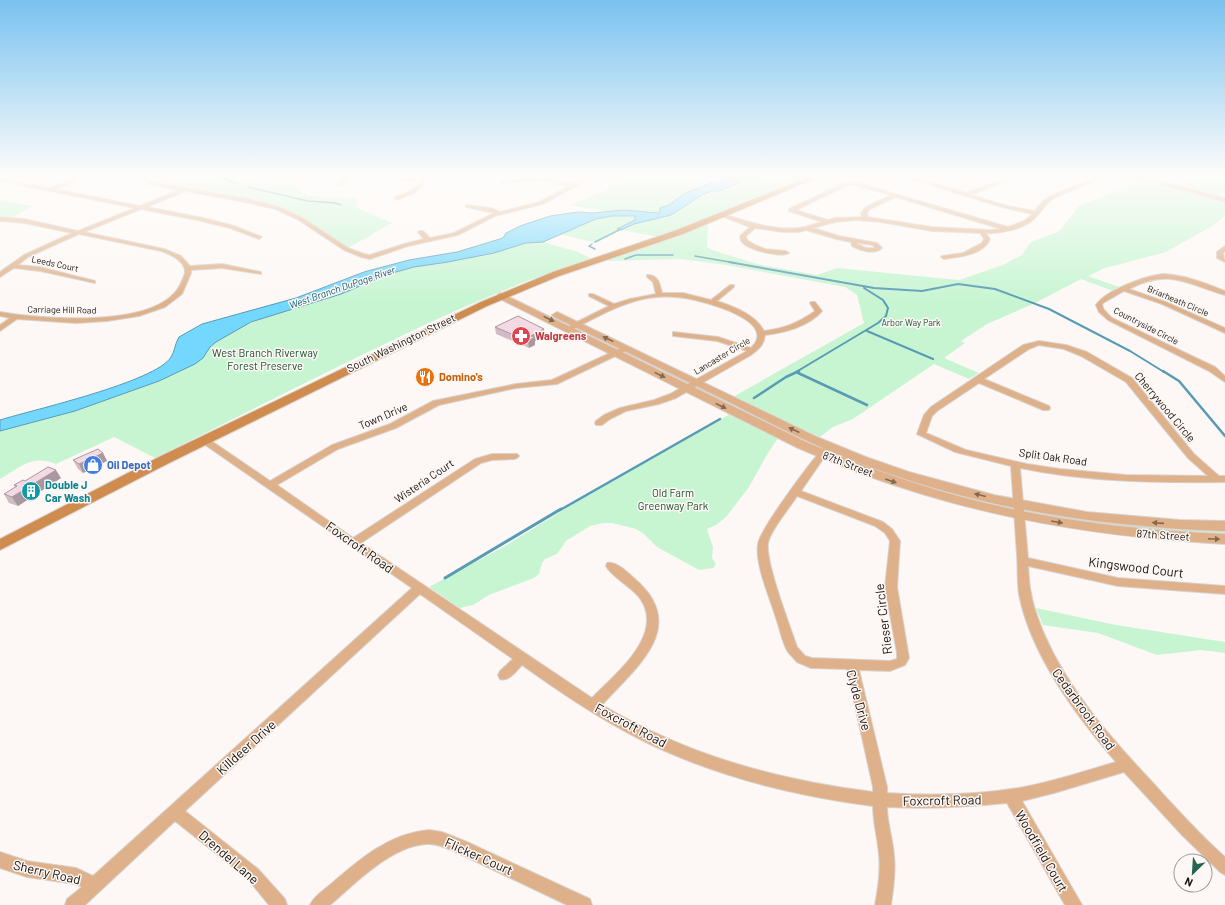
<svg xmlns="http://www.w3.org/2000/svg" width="1225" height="905" viewBox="0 0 1225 905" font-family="Barlow,sans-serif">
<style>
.green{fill:#c7f5d2}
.water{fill:#74d7fd;stroke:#589bb4}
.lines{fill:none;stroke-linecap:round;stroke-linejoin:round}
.stream-far3{stroke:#589bb4;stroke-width:1.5}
.stream-far2{stroke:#589bb4;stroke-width:2}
.stream-far1{stroke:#589bb4;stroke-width:2.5}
.stream{stroke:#589bb4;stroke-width:3}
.river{fill:#74d7fd;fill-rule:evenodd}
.minor-casing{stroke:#d8d3cf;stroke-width:2}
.tertiary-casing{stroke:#d8d3cf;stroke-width:2}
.secondary-casing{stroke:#d8d3cf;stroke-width:2}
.minor{fill:#dfb18a;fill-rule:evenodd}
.tertiary{fill:#dfb18a;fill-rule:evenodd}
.secondary{fill:#cf8c4e;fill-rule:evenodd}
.wall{fill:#d1bbc4}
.shaded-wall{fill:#aa98a0}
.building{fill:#f3d9e4;stroke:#aa98a0}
.oneway{fill:#856850}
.labels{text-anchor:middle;stroke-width:3;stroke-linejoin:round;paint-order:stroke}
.far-street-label{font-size:9px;fill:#170f0a;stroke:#fdf8f5}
.far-park-label{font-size:9px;fill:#1a512e;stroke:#fdf8f5}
.far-water-label{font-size:10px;font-style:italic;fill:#075d76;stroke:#fdf8f5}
.health-label{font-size:11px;font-weight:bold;fill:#be3a42;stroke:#fdf8f5;text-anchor:start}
.street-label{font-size:11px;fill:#170f0a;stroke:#fdf8f5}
.park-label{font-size:11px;fill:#1a512e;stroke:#fdf8f5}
.food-label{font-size:11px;font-weight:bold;fill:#c56008;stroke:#fdf8f5;text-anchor:start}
.shop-label{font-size:11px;font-weight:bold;fill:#366cbe;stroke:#fdf8f5;text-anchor:start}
.culture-label{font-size:11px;font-weight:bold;fill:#0d838f;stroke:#fdf8f5;text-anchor:start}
.near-street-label{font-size:13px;fill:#170f0a;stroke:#fdf8f5}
</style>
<rect width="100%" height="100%" fill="#fdf8f5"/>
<path class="green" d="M145,176H239L249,180L259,176H264L253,181L291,185L309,196L357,198V208L392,223L348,248L300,217L281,208L164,185L151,181Z
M630,176H733L682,194L669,205L660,208V212L658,213L624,210L606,211L569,205L603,192Z
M755,176H812L659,237L621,230L596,243L560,234L603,217L627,215L664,218L677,211L702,195L712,191H719Z
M1181,176H1225V192L1218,197L1181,188Z
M1142,180L1225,201V216L1210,227L1166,252L1105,268L1088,276L1119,287L1113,291L1081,279L1035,303L987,324L961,341L965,343L944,358L979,373L969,379L934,364L853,419L833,427L820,437L733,397L864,323L857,295L845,287L726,265L681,259L606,261L708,224L707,247L712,250L757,264L817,275L837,268L959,280L1003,265L1022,255L1031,242L1058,232L1062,228L1079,206Z
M0,200L33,206L13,217H0Z
M543,242L578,252L592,259C514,282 440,317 366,353C296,387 226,423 155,458L114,437L56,464C31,454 21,467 0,479V431L75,411L159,381L203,358L210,347L216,342L244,326L263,318L341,294L389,274L414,267L448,262L494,253L526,243Z
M704,390L789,431L811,446L706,394Z
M730,414L778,438L768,453L749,487L726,517L716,525L707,529L713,547L712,558L716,564L713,568L699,570L657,547L644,534L636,529L612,523H603L590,526L566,541L557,554L545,559L542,563L539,574L534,578L489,595L473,605L460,608L429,587L505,546L602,486Z
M1037,513L1084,521L1225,529V535L1116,528L1036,514Z
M1036,608L1116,625L1225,642V653L1201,650L1157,655L1098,633L1043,625Z"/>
<path class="water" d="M733,176H755L719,191H712L702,195L671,215L634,224L621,230L617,229L635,220V216H612L596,219L543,242L526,243L494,253L448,262L414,267L389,274L341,294L251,322L216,342L210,347L203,358L195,364L159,381L75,411L0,431V420C32,410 156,382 171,357C175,351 175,343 179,337L202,324L296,298L364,272L409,260L457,252L503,238L506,233L520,226L550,216L578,212L592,213L624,210L658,213L660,212V208L669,205L685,193L712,183L719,182Z"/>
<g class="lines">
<path class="stream-far3" d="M223,176L227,180L237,183
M248,187L308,201L335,203L341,205
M595,242L621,229
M592,244L589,246L595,249
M695,256L735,263
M625,259L636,255H673"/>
<path class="stream-far2" d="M729,262L874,288L922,291L958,284L995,289L1049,309L1130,351L1164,372
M867,331L933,359
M796,372L878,323L886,316L888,308L883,300L864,288"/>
<path class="stream-far1" d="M1163,371L1179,381L1225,436
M796,372L867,405
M754,398L786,377L799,371
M560,510L720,419"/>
<path class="stream" d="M445,578L561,509"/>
<path class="river" d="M583,215L586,216L587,218L586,220L555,226L534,236L530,233C541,220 567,218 583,215Z"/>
<g class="minor-casing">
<path id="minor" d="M76,176H82L73,183L55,189L140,206L179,190L148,184L140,176H145L152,182L249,199L279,207L301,217L348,248L364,254L370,255L404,244L424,239L418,232L419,231H423L430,238L454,233L494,213L466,207V205L492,208L500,212L539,202L570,186L541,180L504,183H502V181L541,178L574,183L587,176H594L543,204L495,216L458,235L408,246L370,259L361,257L344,250L297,219L275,209L249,203L186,191L147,207L204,218L234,226L262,237L259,239L230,228L201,221L141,209L84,232L164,249L181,256L190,266L222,264L261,272V274L222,268L191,270V273L182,294L165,307L139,316L107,321L76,323L17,319L0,331V325L10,318L0,316V312C41,319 161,330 181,283C182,280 185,275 185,272C185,260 169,254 161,251L79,234L28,257L18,265L40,267L95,281V283L40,271L14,268L0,277V272L24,255L72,233L24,223L0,221V217L24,219L78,231L135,208L0,181V179L49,188L69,181Z
M349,176H356L341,185L337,184Z
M377,176L408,179L438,176L423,179L424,184L416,192L397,200L395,199V197L412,190L419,184L418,180L408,181Z
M901,176H910L966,193L1011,176H1019L971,195L1008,206L1035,211L1044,200L1050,196L1099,176H1107L1054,198C1045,204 1041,212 1034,219C1023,229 1001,234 986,233L990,239C984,255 959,257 944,259L941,257L942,256L963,253L982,243L984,239L980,233L932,231L880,222L856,220L835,222L813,228L839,236L877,243L882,248C874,255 861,251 852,246L851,242L836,239L806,230L799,232H783L755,228L746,236L747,240L755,245L765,249L786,251L789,253C781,258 748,250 742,242C741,241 740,238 740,236L750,227L719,215L724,214C748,222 772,230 797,228C805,228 814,224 822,222L789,211V209L845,183L855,182L1008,227L1024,221L1033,214L1005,208ZM848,185H855L891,195L866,207L861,213L862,217L835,218L828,220L796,210ZM896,197L1001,229L991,230L932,227L868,217L867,213L870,209ZM857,243L873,245L875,248H866L857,244Z
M1131,176H1141L1225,198V202Z
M1225,246V251L1223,253L1225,262L1217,258V252Z
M1163,274C1185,275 1205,283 1225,291V295C1186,284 1170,268 1129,289L1166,302L1225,328V333L1162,304L1124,291L1103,303L1102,305L1104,310L1112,318L1215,367L1225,376V382L1209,371L1108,320L1099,312L1096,305C1106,290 1145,276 1163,274Z
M647,275C658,274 660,284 662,293H683L711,300L730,285H734V287L717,301C734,307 755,314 764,331C783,329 800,322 815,311L810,303L811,302H815L822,311C809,326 785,333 765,335C764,345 759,349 751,355L676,398L659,404L626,411L610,419L602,425H596L595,423L596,421L604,415L620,408L654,400L670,394L747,351L717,341L673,336V332L718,337L751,348C780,320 702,301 685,298C673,296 660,296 648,298C620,303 595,318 570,331H564L563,329L609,306L589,296V294H593L614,304L630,299L656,294L653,282L647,277Z
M1039,341L1066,345L1087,352L1132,378L1194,454L1219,476H1225V482C1157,483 1087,482 1020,468L1028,558L1118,578L1225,586V594L1118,586L1028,566C1029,575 1029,585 1031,593C1033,607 1039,621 1044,634C1069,691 1111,738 1153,783C1176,808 1199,834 1225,857V875L1220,872L1182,835L1124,772L1054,793L1022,801L1082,905H1065L1007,803C967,807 928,809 887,807C887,823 893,839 894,856C896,872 893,889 891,905H875C878,889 881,872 879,855C878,839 873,823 873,806C789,795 705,774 630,734C592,714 557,690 522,665C516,671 509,682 500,679L498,675L500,671L513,659L420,594L185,811L258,869L285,899L287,905H269L248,879L175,821L85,905H65L67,899L82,887L75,884L27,877L0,868V852L27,861L76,868L93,876L412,588L201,442L200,440L201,438H207L270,481L332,445L390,424L433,401L516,384L552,380L625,346L629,348L628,350L557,384L516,388L439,405L396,428L338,449L277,485L353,538L475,459L492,454H517L519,456L517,458L514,459L492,460L481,463L361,543L592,698C615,674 667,634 639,597C630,586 612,577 606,566L607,563C617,561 628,573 635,579C690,627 636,667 602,705C687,755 776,780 873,792V787L847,669L811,668L797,662L788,652C782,642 780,629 776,618C770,598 755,565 758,544C760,529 814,457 827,444H833L834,446L825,456L801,491L883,522L892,529L900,541L897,587L909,658L905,665L890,671L859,670L887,787V793C933,796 979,795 1024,787C1055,781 1085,771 1116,762C1077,717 1030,653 1019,594C1017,581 1018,567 1017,555C1015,525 1013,496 1011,466L955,452L917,434L924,415L931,407L1023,345ZM1039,345L1064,349L1081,356L1126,382L1188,458L1208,476L1126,475L1060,469L1027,464L966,450L926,433L932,416L937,411L979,383L1043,410H1049L1050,408L1049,406L984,379L1029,349ZM797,496L875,526L885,533L890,541L885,587L897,653V659L890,661L812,658L805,656L797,647C790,626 765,562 768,543C771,529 789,509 797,496Z
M429,830L442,832L467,842L590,899L592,905H567L458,853C449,849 439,844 429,844C393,844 356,883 330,905H310C314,896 324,890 331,884C360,859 390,833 429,830Z"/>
</g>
<g class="tertiary-casing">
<path id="tertiary" d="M501,293L806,442C856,463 906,482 958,496C1045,520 1135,530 1225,534V544C1113,538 1006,522 900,487C865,476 831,462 798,448L498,298L497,296L498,294Z
M557,312L817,437L866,457L909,472L994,495L1087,512L1180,520L1225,521V531C1100,527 975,508 857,462C814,446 772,424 731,403C672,374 613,345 554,317L552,315Z"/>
</g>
<g class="secondary-casing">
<path id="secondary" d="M811,176H821L683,234L559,276L487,306L169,463L0,550V539L159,457L481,302L553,272L677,230Z"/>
</g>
<use href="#minor" class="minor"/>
<use href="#tertiary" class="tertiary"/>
<use href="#secondary" class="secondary"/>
</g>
<path class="wall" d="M495,327L545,336L535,341V345L529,348L496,334Z
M103,453L107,461L83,473L78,469L73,460Z
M61,478L18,506L9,503L4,494L15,487L14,485L25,481Z"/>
<path class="shaded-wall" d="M544,329L545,336L535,341V345L529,348L528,341L531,336Z
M103,453L107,461L83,473L79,464Z
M56,470L61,478L18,506L12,497Z"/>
<path class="building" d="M518,316L544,329L531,336L535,337L528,341L495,327Z
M98,449L103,453L79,464L73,460Z
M48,467L56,470L12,497L4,494L17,486L14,485L23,480L25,481Z"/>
<defs><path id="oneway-solid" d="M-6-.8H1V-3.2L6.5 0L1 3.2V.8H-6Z"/></defs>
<g class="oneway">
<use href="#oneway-solid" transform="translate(549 319) rotate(26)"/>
<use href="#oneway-solid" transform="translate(608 339) rotate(-154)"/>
<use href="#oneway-solid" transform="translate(660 375) rotate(26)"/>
<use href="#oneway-solid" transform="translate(721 406) rotate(26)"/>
<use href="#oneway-solid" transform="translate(794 430) rotate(-155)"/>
<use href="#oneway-solid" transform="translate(891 481) rotate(19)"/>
<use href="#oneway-solid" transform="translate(980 495) rotate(-166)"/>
<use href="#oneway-solid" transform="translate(1057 522) rotate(10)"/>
<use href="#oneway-solid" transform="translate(1158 523) rotate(-176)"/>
<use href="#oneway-solid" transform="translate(1214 539) rotate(2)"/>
</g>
<linearGradient id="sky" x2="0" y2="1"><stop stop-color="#79c2f0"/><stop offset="0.58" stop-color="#fefcfa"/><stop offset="1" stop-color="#fefcfa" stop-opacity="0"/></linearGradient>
<rect width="1225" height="303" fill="url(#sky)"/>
<defs>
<g id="pharmacy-disc" transform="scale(1)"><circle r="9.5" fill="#e0444e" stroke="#fdf8f5"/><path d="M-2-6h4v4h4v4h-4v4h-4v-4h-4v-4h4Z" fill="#fff"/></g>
<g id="restaurant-disc" transform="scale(1)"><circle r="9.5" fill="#e8710a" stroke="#fdf8f5"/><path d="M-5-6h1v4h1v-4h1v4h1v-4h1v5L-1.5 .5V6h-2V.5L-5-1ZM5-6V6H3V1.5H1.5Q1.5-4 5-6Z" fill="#fff"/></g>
<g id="shop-disc" transform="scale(1)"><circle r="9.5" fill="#3f7fe0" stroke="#fdf8f5"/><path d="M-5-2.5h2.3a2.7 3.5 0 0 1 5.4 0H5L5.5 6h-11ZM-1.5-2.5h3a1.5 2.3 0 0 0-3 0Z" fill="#fff"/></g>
<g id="building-disc" transform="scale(1)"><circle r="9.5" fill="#0f9aa8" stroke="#fdf8f5"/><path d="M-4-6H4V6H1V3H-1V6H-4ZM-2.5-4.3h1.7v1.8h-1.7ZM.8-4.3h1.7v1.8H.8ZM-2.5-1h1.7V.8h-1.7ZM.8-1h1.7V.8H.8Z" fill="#fff"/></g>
</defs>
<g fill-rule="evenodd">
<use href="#pharmacy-disc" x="521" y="336"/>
<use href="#restaurant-disc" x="425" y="377"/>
<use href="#shop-disc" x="93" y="465"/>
<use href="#building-disc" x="31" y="491"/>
</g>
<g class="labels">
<g class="far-street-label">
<text transform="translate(55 264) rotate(12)" y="3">Leeds Court</text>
<text transform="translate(1178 301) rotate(23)" y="3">Briarheath Circle</text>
<text transform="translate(62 310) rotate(1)" y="3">Carriage Hill Road</text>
<text transform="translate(1146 326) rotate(27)" y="3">Countryside Circle</text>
<text transform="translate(722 356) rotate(-31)" y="3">Lancaster Circle</text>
</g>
<g class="far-park-label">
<text x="911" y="326">Arbor Way Park</text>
</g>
<g class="far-water-label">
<text transform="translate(342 287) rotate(-19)" y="4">West Branch DuPage River</text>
</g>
<g class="health-label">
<text x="535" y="340">Walgreens</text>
</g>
<g class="street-label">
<text transform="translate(401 343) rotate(-26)" y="4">South Washington Street</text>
<text transform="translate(1165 407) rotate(50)" y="4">Cherrywood Circle</text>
<text transform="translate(383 416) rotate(-23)" y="4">Town Drive</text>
<text transform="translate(1053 457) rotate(8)" y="4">Split Oak Road</text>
<text transform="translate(848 464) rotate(21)" y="4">87th Street</text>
<text transform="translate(424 481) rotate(-34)" y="4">Wisteria Court</text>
<text transform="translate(1163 535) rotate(4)" y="4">87th Street</text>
</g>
<g class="park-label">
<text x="265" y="357">West Branch Riverway<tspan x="265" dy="13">Forest Preserve</tspan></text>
<text x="673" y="497">Old Farm<tspan x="673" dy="13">Greenway Park</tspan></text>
</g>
<g class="food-label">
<text x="439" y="381">Domino's</text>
</g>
<g class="shop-label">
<text x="107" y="469">Oil Depot</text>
</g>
<g class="culture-label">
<text x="45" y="489">Double J<tspan x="45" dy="13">Car Wash</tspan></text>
</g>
<g class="near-street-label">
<text transform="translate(360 547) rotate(35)" y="5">Foxcroft Road</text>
<text transform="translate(1136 567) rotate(7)" y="5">Kingswood Court</text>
<text transform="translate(883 619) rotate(-97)" y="5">Rieser Circle</text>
<text transform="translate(859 700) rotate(75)" y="5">Clyde Drive</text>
<text transform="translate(1084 709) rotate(54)" y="5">Cedarbrook Road</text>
<text transform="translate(631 725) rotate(28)" y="5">Foxcroft Road</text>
<text transform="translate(246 747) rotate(-42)" y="5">Killdeer Drive</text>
<text transform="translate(942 800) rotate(-1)" y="5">Foxcroft Road</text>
<text transform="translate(1042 851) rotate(60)" y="5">Woodfield Court</text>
<text transform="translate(479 856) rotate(24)" y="5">Flicker Court</text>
<text transform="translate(229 857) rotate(41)" y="5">Drendel Lane</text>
<text transform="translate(47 872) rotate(13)" y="5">Sherry Road</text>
</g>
</g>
<g transform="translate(1193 873) rotate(205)"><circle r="19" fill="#fdf8f5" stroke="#a19b97"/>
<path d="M0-3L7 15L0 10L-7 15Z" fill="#256553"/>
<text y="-6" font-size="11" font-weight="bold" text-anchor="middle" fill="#170f0a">N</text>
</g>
</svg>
